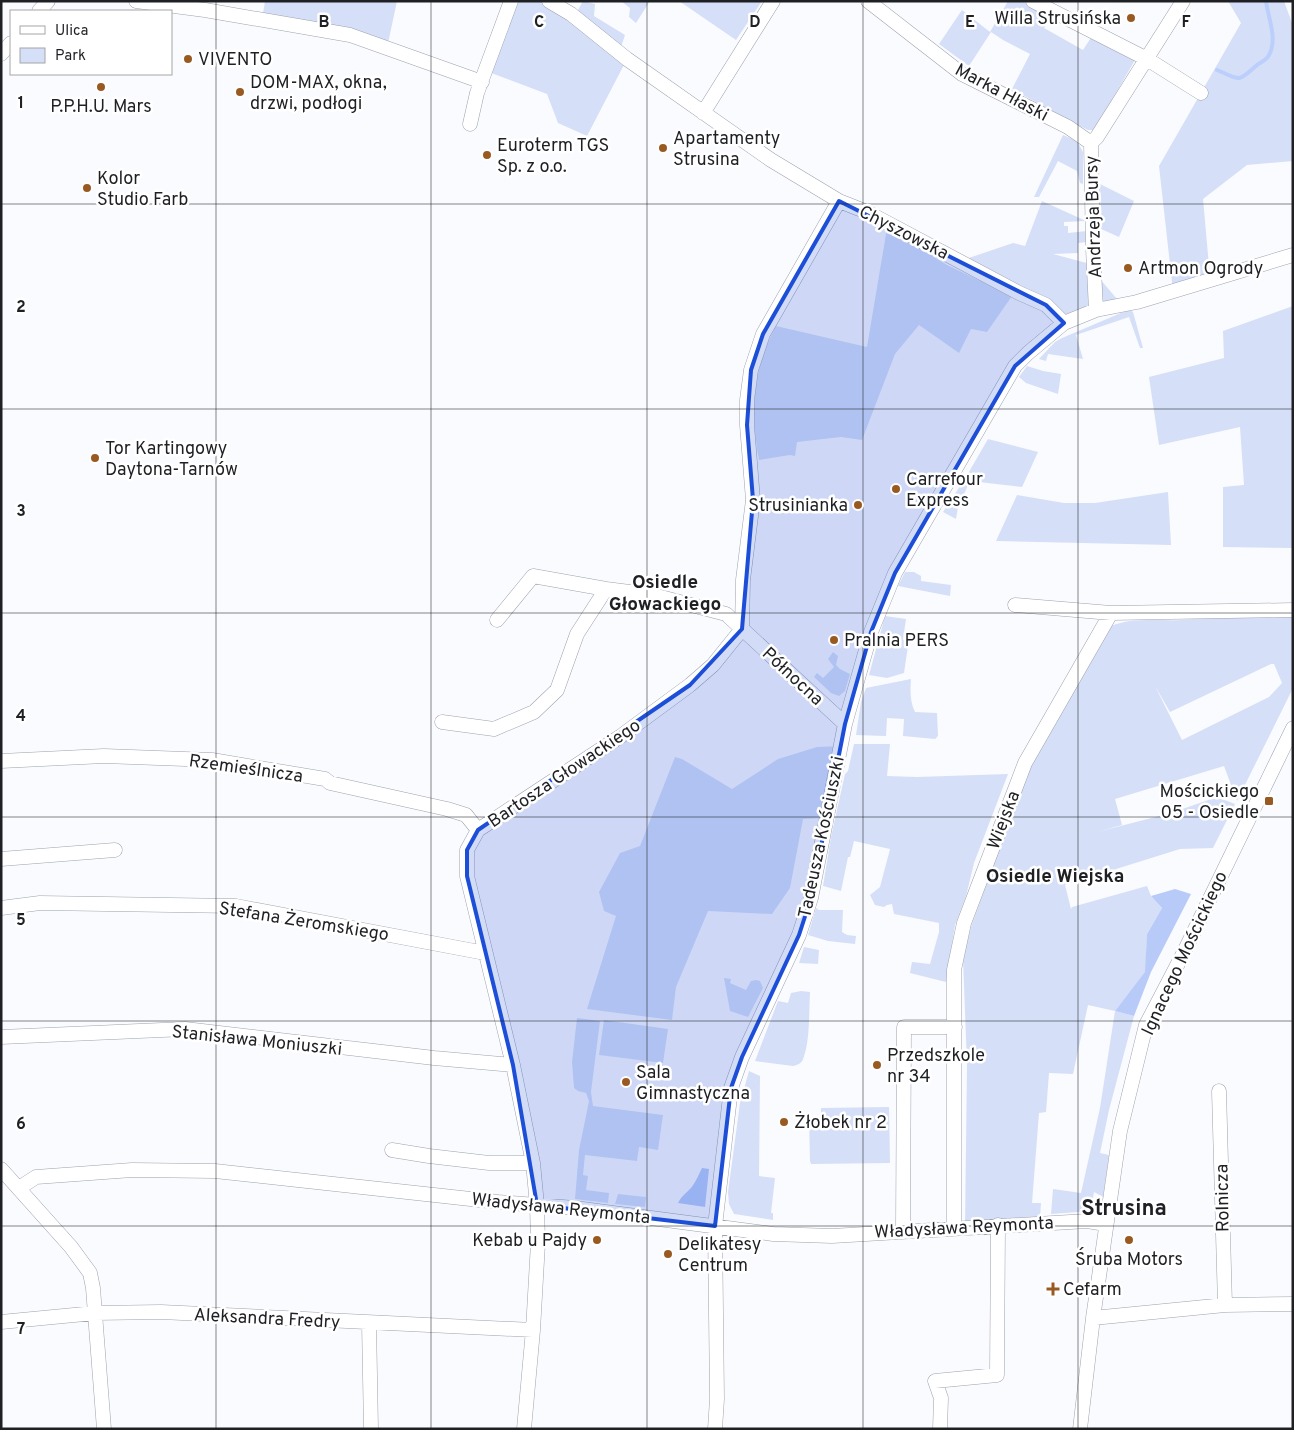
<svg xmlns="http://www.w3.org/2000/svg" width="1294" height="1430" viewBox="0 0 1294 1430" font-family="Overpass,sans-serif">
<style>
.green{fill:#d5dff8;fill-rule:evenodd}
.forest{fill:#b8cbf8}
.lines{fill:none;stroke-linecap:round;stroke-linejoin:round}
.stream{stroke:#bccffc;stroke-width:4}
.minor-casing{stroke:#9da2ae;stroke-width:15}
.minor{stroke:#fff;stroke-width:14}
.marked{fill:#1d4ed8;fill-opacity:0.2;stroke:#1d4ed8;stroke-width:4;stroke-linejoin:round}
.grid{fill:none;stroke:#1e2024;stroke-width:1;stroke-opacity:0.55}
.poi-dot{fill:#995a22;stroke:#fff;stroke-width:2}
.labels{text-anchor:middle;stroke-width:5;stroke-linejoin:round;paint-order:stroke}
.poi-label{font-size:18px;fill:#1e2024;stroke:#fff;text-anchor:start}
.street-label{font-size:18px;fill:#1e2024;stroke:#fff}
.neighbourhood-label{font-size:19px;font-weight:bold;fill:#1e2024;stroke:#fff}
.district-label{font-size:22px;font-weight:bold;fill:#1e2024;stroke:#fff}
.grid-label{font-size:16px;text-anchor:middle;font-weight:bold;fill:#1e2024;stroke:#fff;stroke-width:5;stroke-linejoin:round;paint-order:stroke}
</style>
<rect width="100%" height="100%" fill="#fafbfe"/>
<path class="green" d="M265,1H397L387,48L262,20Z
M511,1H549L627,59L587,136L558,123L547,94L486,71Z
M583,1L595,4L594,16L625,35L621,47L580,15L578,10Z
M621,1H650L636,23L629,17L630,8Z
M679,1H762L736,40Z
M1008,1H1022L1050,16L1044,28L1083,50L1092,36L1135,60L1098,124L1093,130H1088L1078,125L1012,89L1030,54L1003,40L991,32L969,66L939,44L962,10L990,32Z
M1228,1H1284L1293,26V161L1247,165L1203,199L1210,277L1173,291L1159,166L1241,23Z
M1063,135L1077,141L1083,152V184L1080,183L1077,171L1058,161L1039,197H1034Z
M1100,184L1134,201L1119,237L1101,229Z
M1042,201L1086,221L1064,222V226H1068V233L1087,231V242L1078,243V253L1053,254L1094,265L1095,273L1122,305L1064,323L960,261L1013,243L1025,246Z
M887,228L947,265L1012,296L987,332L971,329L959,353L919,325L895,354L862,440L841,437L797,442L795,456L790,455L759,460C752,423 752,391 763,355C766,345 772,335 776,326L867,347Z
M1293,306V548L1223,547V487L1244,485L1240,427L1159,445L1149,377L1224,358L1223,331Z
M1130,310L1133,312L1143,348H1140L1129,317L1076,335L1083,359L1048,354L1046,361L1039,359L1055,342L1062,338L1121,313Z
M1027,366L1043,371L1061,374L1058,394L1026,383L1019,377Z
M988,439L1038,452L1022,487L970,481L958,507L956,519L943,512L966,477Z
M1168,492L1171,545L996,541L1017,495L1064,503H1095Z
M905,572H914L921,576V581L951,585L950,596L898,586Z
M1293,610V688L1237,801L1224,766L1115,799L1122,825L1097,832L1171,813L1217,797L1235,804L1213,848L1180,849L1065,885L1071,909L1072,907L1147,886L1151,896L1162,908L1147,934L1146,972L1115,1011L1134,1016L1109,1110L1100,1153L1109,1155L1103,1197L1094,1192L1091,1211L1051,1214L1053,1189L1081,1193L1100,1108L1115,1011L1088,1005L1073,1074L1049,1073L1046,1112L1039,1113L1032,1203H1041L1040,1219L965,1227L967,1065L963,958L971,927L1028,771L1111,626C1133,617 1157,621 1180,620C1218,618 1255,614 1293,610ZM1271,664H1274L1282,683L1269,697L1182,740L1155,686L1170,712Z
M885,616L906,619L903,639L908,646L904,673L887,678L869,675Z
M833,652L838,656L836,665L840,669L850,674L845,691L839,696L831,693L814,677L817,673L823,678L834,667L828,659Z
M911,679C910,690 910,702 915,712L937,713L938,736L935,739L903,736L904,719L887,718L886,736L856,735L861,702L866,688Z
M854,744H890L887,776L917,777L1008,774L974,863L966,896L955,925L946,982L910,973L912,962L930,964L939,932V923L894,914L892,904L887,905L884,907L875,905L870,895L880,887L890,849L854,841L850,857H848L841,891L823,886L831,837L845,774L848,771Z
M841,746L827,818L803,819L790,888L772,914L708,911L676,987L672,1020L587,1009L616,916L604,911L599,892L620,853L640,846L675,757L682,759L732,789L778,759L817,747Z
M816,908L819,910H843L842,932L847,935L856,936L855,944L828,941L808,935Z
M804,947L819,950L818,964L799,963Z
M724,978L731,979L730,983L746,990L751,981L756,980L760,981L763,988L748,1017L730,1011Z
M801,991L810,992C809,1009 810,1040 804,1056C803,1062 799,1065 793,1066L755,1061L778,1001L788,1003L791,993Z
M577,1018L600,1021L591,1092L593,1106L663,1115L658,1150L639,1147L637,1161L585,1155L583,1175L588,1176L586,1190L609,1193L608,1203L575,1199L579,1150L589,1101L586,1093L578,1091L574,1088L572,1062Z
M604,1020L668,1029L663,1063L599,1055Z
M749,1071L760,1076L759,1176L775,1178L771,1213H773V1220L734,1214L729,1204L728,1192L740,1103Z
M889,1107L890,1163L811,1164L810,1161L809,1118H821V1108Z
M618,1194L646,1197L645,1207L615,1204Z"/>
<path class="forest" d="M1175,889L1191,894L1151,972L1134,1016L1115,1011L1145,972L1147,934L1162,908L1151,896Z
M702,1168L709,1169L705,1207L678,1203C681,1197 684,1195 689,1190C695,1184 698,1176 702,1168Z"/>
<g class="lines">
<path class="stream" d="M1217,70C1241,80 1237,83 1257,65C1261,62 1267,60 1269,55C1278,39 1268,18 1266,1"/>
<g class="minor-casing">
<path id="minor" d="M136,1L205,10L350,35L482,82
M549,1L571,14L627,59L771,160L839,201L867,212L1019,293L1046,305L1064,323
M868,1L962,74L1068,127L1091,143
M1033,1L1147,59L1201,93
M39,11L48,1
M1,54L11,43
M703,113L773,1
M470,124L477,93L511,1
M1096,310L1093,248L1091,143L1097,137L1183,1
M1015,605L1111,613L1293,610
M497,620L533,576L606,589
M442,722L494,729L534,712L557,690L577,634L606,589L653,595L726,614L845,724
M1,761L104,756L212,760L325,779L330,783L447,809L466,815L478,830
M1,859L115,850
M1,908L40,903L236,906L485,953
M1,1037L185,1029L434,1058L513,1065
M1219,1091L1225,1305
M392,1150L429,1156L489,1163H533
M1,1169L71,1247L90,1273L93,1288L104,1429
M19,1188L36,1177L132,1170L215,1171L498,1202L575,1208L773,1234L832,1236L1087,1221L1106,1224
M954,1228V970L964,923L1025,763L1111,613
M903,1231L904,1027H955
M1093,1318L1225,1305L1293,1304
M1,1322L95,1313L161,1312L533,1330
M369,1323L371,1429
M524,1429L533,1330L538,1243L537,1205L533,1163L513,1065L467,876V850L478,830L621,736L690,685L713,665L742,629L743,580L753,500L747,425V400L751,370L763,334L839,201
M715,1429L717,1399L715,1226L731,1088L742,1057L799,935L811,898L845,724L871,632L895,573L1015,366L1028,353L1064,323L1096,310L1137,302L1293,255
M940,1429L941,1398L935,1381L997,1375L998,1225
M1080,1429L1093,1318L1120,1131L1146,1025L1183,954L1293,728"/>
</g>
<use href="#minor" class="minor"/>
</g>
<path class="marked" d="M839,201L1046,305L1064,323L1015,366L895,573L871,632L845,724L811,898L799,935L742,1057L731,1088L715,1226L537,1205L513,1065L467,876V850L478,830L690,685L742,629L753,500L747,425L751,370L763,334Z"/>
<path class="grid" d="M216,1V1429M431,1V1429M647,1V1429M863,1V1429M1078,1V1429M1,204H1293M1,409H1293M1,613H1293M1,817H1293M1,1021H1293M1,1226H1293"/>
<g class="poi-dot">
<circle cx="1131" cy="18" r="5"/>
<circle cx="188" cy="59" r="5"/>
<circle cx="101" cy="87" r="5"/>
<circle cx="240" cy="92" r="5"/>
<circle cx="663" cy="148" r="5"/>
<circle cx="487" cy="155" r="5"/>
<circle cx="87" cy="188" r="5"/>
<circle cx="1128" cy="268" r="5"/>
<circle cx="95" cy="458" r="5"/>
<circle cx="896" cy="489" r="5"/>
<circle cx="858" cy="505" r="5"/>
<circle cx="834" cy="640" r="5"/>
<rect x="1264" y="796" width="10" height="10" rx="2.5"/>
<circle cx="877" cy="1065" r="5"/>
<circle cx="626" cy="1082" r="5"/>
<circle cx="784" cy="1122" r="5"/>
<circle cx="597" cy="1240" r="5"/>
<circle cx="1129" cy="1240" r="5"/>
<circle cx="668" cy="1254" r="5"/>
<path d="M1050.5 1281.5h5v5h5v5h-5v5h-5v-5h-5v-5h5z"/>
</g>
<g class="labels">
<g class="poi-label">
<text x="1121" y="24" text-anchor="end">Willa Strusińska</text>
<text x="198" y="65">VIVENTO</text>
<text x="250" y="88">DOM-MAX, okna,<tspan x="250" dy="21">drzwi, podłogi</tspan></text>
<text x="101" y="112" text-anchor="middle">P.P.H.U. Mars</text>
<text x="673" y="144">Apartamenty<tspan x="673" dy="21">Strusina</tspan></text>
<text x="497" y="151">Euroterm TGS<tspan x="497" dy="21">Sp. z o.o.</tspan></text>
<text x="97" y="184">Kolor<tspan x="97" dy="21">Studio Farb</tspan></text>
<text x="1138" y="274">Artmon Ogrody</text>
<text x="105" y="454">Tor Kartingowy<tspan x="105" dy="21">Daytona-Tarnów</tspan></text>
<text x="906" y="485">Carrefour<tspan x="906" dy="21">Express</tspan></text>
<text x="848" y="511" text-anchor="end">Strusinianka</text>
<text x="844" y="646">Pralnia PERS</text>
<text x="1259" y="797" text-anchor="end">Mościckiego<tspan x="1259" dy="21">05 - Osiedle</tspan></text>
<text x="887" y="1061">Przedszkole<tspan x="887" dy="21">nr 34</tspan></text>
<text x="636" y="1078">Sala<tspan x="636" dy="21">Gimnastyczna</tspan></text>
<text x="794" y="1128">Żłobek nr 2</text>
<text x="587" y="1246" text-anchor="end">Kebab u Pajdy</text>
<text x="678" y="1250">Delikatesy<tspan x="678" dy="21">Centrum</tspan></text>
<text x="1129" y="1265" text-anchor="middle">Śruba Motors</text>
<text x="1063" y="1295">Cefarm</text>
</g>
<g class="street-label">
<text transform="translate(1002 92) rotate(28)" y="6">Marka Hłaski</text>
<text transform="translate(1093 217) rotate(-92)" y="6">Andrzeja Bursy</text>
<text transform="translate(904 232) rotate(27)" y="6">Chyszowska</text>
<text transform="translate(793 676) rotate(43)" y="6">Północna</text>
<text transform="translate(246 768) rotate(8)" y="6">Rzemieślnicza</text>
<text transform="translate(564 773) rotate(-34)" y="6">Bartosza Głowackiego</text>
<text transform="translate(1003 820) rotate(-69)" y="6">Wiejska</text>
<text transform="translate(821 837) rotate(-78)" y="6">Tadeusza Kościuszki</text>
<text transform="translate(304 921) rotate(9)" y="6">Stefana Żeromskiego</text>
<text transform="translate(1184 953) rotate(-65)" y="6">Ignacego Mościckiego</text>
<text transform="translate(257 1040) rotate(6)" y="6">Stanisława Moniuszki</text>
<text transform="translate(1222 1198) rotate(-91)" y="6">Rolnicza</text>
<text transform="translate(561 1208) rotate(6)" y="6">Władysława Reymonta</text>
<text transform="translate(964 1227) rotate(-3)" y="6">Władysława Reymonta</text>
<text transform="translate(267 1318) rotate(3)" y="6">Aleksandra Fredry</text>
</g>
<g class="neighbourhood-label">
<text x="665" y="588">Osiedle<tspan x="665" dy="22">Głowackiego</tspan></text>
<text x="1055" y="882">Osiedle Wiejska</text>
</g>
<g class="district-label">
<text x="1124" y="1215">Strusina</text>
</g>
</g>
<g class="grid-label">
<text x="324" y="27">B</text>
<text x="539" y="27">C</text>
<text x="755" y="27">D</text>
<text x="970" y="27">E</text>
<text x="1186" y="27">F</text>
<text x="21" y="108">1</text>
<text x="21" y="312">2</text>
<text x="21" y="516">3</text>
<text x="21" y="721">4</text>
<text x="21" y="925">5</text>
<text x="21" y="1129">6</text>
<text x="21" y="1334">7</text>
</g>
<rect width="1294" height="1430" fill="none" stroke="#1e2024" stroke-width="5"/>
<rect x="10" y="10" width="162" height="65" fill="#ffffff" stroke="#a5a6a7"/>
<rect x="20" y="26" width="25" height="8" fill="#ffffff" stroke="#a5a6a7"/>
<text x="55" y="35" font-size="15" fill="#1e2024">Ulica</text>
<rect x="20" y="48" width="25" height="15" fill="#d5dff8" stroke="#a5a6a7"/>
<text x="55" y="60" font-size="15" fill="#1e2024">Park</text>
</svg>
